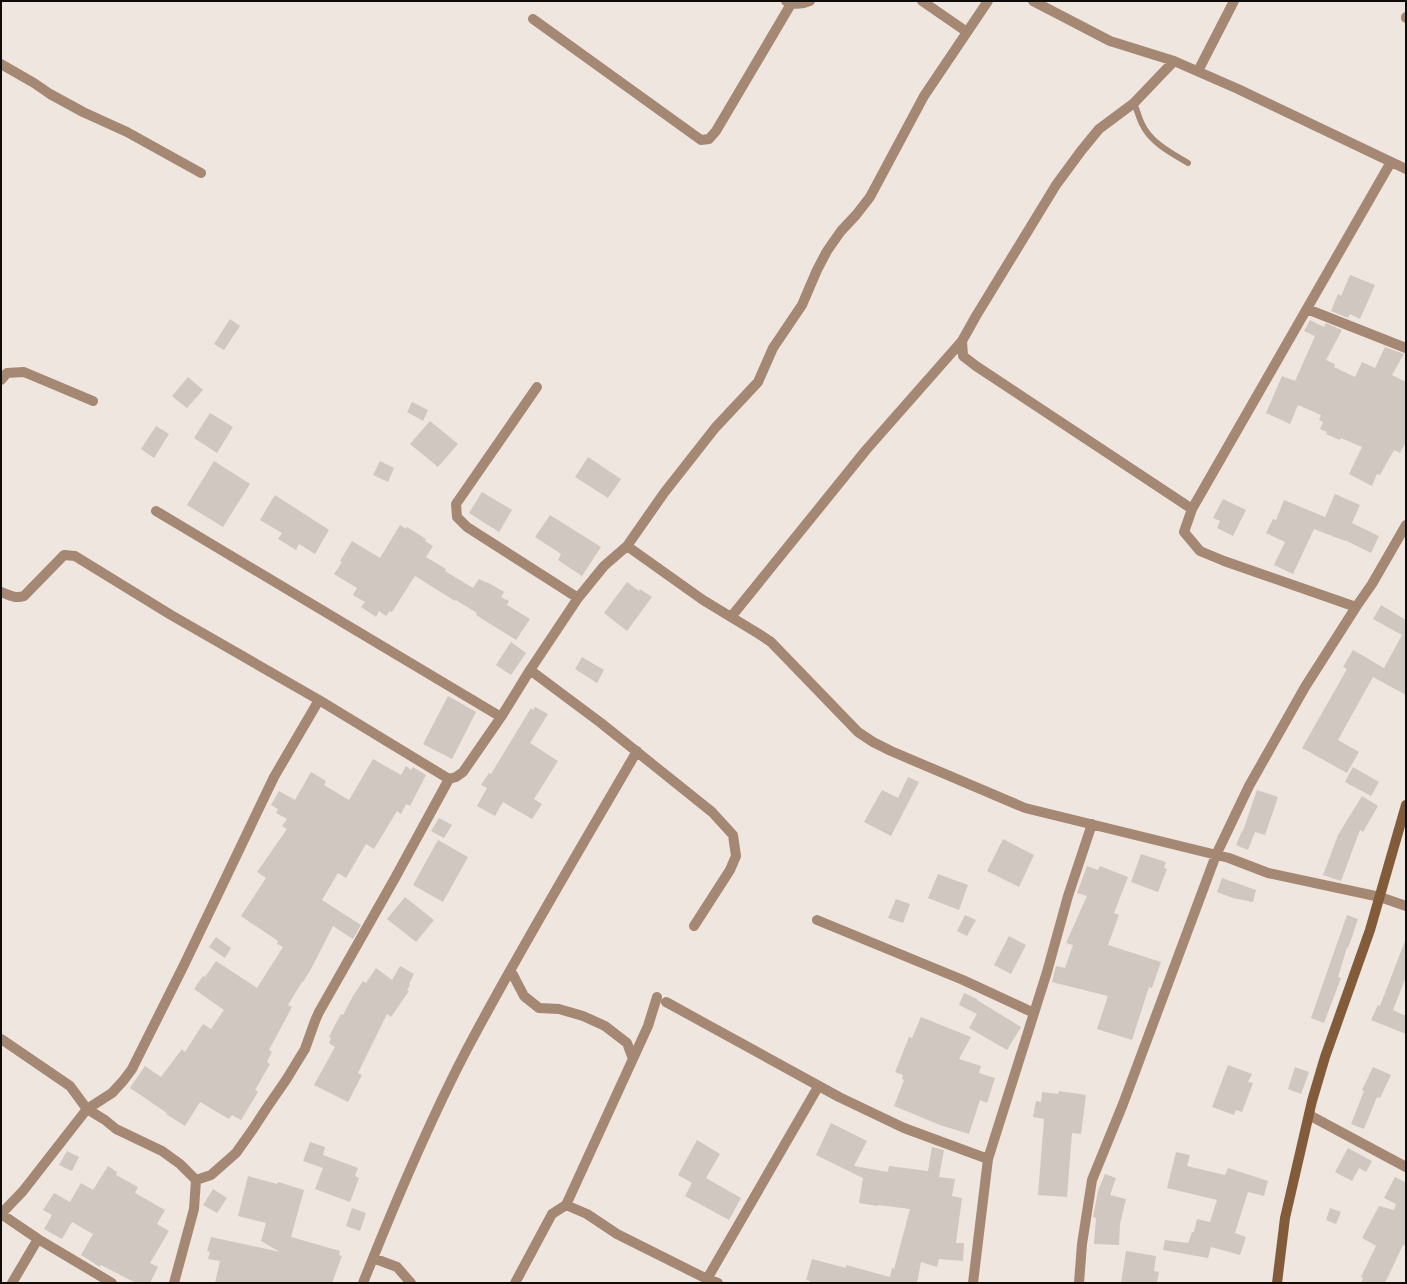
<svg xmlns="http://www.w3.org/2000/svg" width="1407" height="1284" viewBox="0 0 1407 1284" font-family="'Space Grotesk',sans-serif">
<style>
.building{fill:#d0c7c0}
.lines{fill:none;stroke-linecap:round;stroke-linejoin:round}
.lane{stroke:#a48873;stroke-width:6}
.street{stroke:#a48873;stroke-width:10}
.secondary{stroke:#825b3b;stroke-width:10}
</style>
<rect width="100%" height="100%" fill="#efe6df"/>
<path class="building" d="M1350,275L1375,285L1360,319L1350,314L1348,318L1331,311L1338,294L1341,296Z
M230,319L240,326L224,350L214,344Z
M1310,320L1324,327L1326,323L1342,330L1326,360L1335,364L1334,367L1355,377L1362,362L1375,368L1385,347L1404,354L1392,375L1406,382V442L1400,453L1394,450L1380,475L1377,474L1372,486L1349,474L1362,447L1341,438L1340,440L1326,434L1327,432L1320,429L1323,422L1319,420L1321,415L1298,405L1290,424L1266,413L1282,376L1295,381L1315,336L1304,331Z
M188,377L203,390L187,408L172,396Z
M412,402L428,410L423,421L407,412Z
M210,413L233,427L217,453L194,438Z
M430,421L458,444L438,467L410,444Z
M156,426L169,434L154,458L141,449Z
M588,457L621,479L608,498L575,477Z
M214,461L250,484L223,527L187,505Z
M380,461L394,468L388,482L373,475Z
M482,492L512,510L499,532L469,513Z
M1335,494L1360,505L1352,523L1379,536L1371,553L1345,540V541L1314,529L1293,574L1274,565L1285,542L1266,533L1273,519L1276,520L1284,500L1325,517Z
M275,495L329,530L315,554L299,544L296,550L278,539L282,533L260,520Z
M1223,499L1246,510L1233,536L1217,528L1220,521L1213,518Z
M550,515L601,547L582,576L558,560L561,554L535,537Z
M400,525L406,529L407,527L426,539L425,541L433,546L426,557L446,569L445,571L473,588L479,579L487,583V582L504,592L501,597L509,601L507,605L530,619L516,640L476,615L477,613L456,600L455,601L415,576L392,612L390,611L386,616L379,611L376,617L361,607L365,602L353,595L357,588L334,574L342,562L340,561L352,541L380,558Z
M627,582L639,591L640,589L652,597L627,631L604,613Z
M1381,605L1406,620V695L1373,677L1338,740L1359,752L1347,773L1302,748L1347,669L1343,667L1353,650L1384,668L1402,635L1373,619Z
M511,642L526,653L511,675L496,665Z
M582,657L604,670L597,683L575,669Z
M448,696L476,712L452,759L423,744Z
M535,707L548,714L530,743L558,761L534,799L542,804L532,819L503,802L495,816L477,806L487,788L481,785L489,773L491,774L531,708L533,710Z
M373,759L401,775L406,766L411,770L413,767L426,775L410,806L406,804L401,814L397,811L374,849L366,844L346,878L338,873L322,900L361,925L353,939L333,926L311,969L303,982H302L288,1005L292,1007L269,1050L272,1052L267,1062L270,1064L255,1090L258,1092L241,1120L232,1115L229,1119L200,1102L185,1126L166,1114L167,1113L130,1088L145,1066L161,1077L182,1049L185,1052L203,1024L211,1029L224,1010L194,989L203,976L205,977L216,961L257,988L283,947L277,944L278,941L241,916L266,878L257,872L287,829L282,826L287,819L276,813L278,809L271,805L279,791L295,800L311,772L326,781L324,785L349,800Z
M1353,767L1379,782L1371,796L1345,782Z
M908,777L919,782L891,836L864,822L882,790L898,798Z
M1257,790L1278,797L1265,835L1255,832L1248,850L1236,845L1242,831H1243Z
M1362,796L1378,806L1363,832L1360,830L1341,881L1323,875L1338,835Z
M439,818L452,825L444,838L431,831Z
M1003,839L1034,855L1019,887L987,871Z
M438,840L468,857L443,902L413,885Z
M1141,854L1166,862L1164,868L1167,869L1158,892L1131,882Z
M1087,866L1098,870L1100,866L1128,877L1114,913L1119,915L1108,945L1161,962L1152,988L1149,987L1132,1040L1097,1029L1108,996L1052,982L1056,966L1065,968L1073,945L1066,943L1087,896L1077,893Z
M938,874L968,885L959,910L928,898Z
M1222,878L1256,890L1253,902L1233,898L1217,892Z
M405,897L434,920L416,942L387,919Z
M896,899L910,904L903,923L888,918Z
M965,915L976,920L967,936L957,931Z
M1347,915L1358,919L1353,934L1348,948L1347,947L1338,977L1341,978L1324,1023L1311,1018Z
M1009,936L1026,945L1011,974L994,965Z
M216,937L231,948L225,958L209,947Z
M1405,941L1406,977L1393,1010L1406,1016V1034L1371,1020L1378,1005L1380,1006Z
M400,966L414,974L409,984L410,985L407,990L409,991L391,1017L387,1014L358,1073L362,1075L348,1102L314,1085L335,1047L329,1043L331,1038L329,1037L335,1025L341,1014L343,1015L353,996L363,981L366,983L376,968L392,980Z
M964,993L977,999V1000L1021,1027L1007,1050L969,1028L977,1014L959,1005Z
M921,1017L971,1037L959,1059L981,1066L979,1073L995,1078L987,1103L980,1100L969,1134L940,1125L894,1106L904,1080L902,1079L903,1075L895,1072L909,1037L912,1038Z
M1228,1065L1252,1074L1248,1082L1253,1083L1242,1112L1236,1110L1234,1115L1212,1107Z
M1295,1067L1309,1072L1301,1094L1288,1089Z
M1373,1067L1391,1075L1380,1098L1377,1097L1364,1129L1351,1124L1364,1091L1362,1090Z
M1059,1091L1086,1095L1081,1134L1072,1133L1067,1197L1038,1195L1044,1119L1033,1117L1036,1101L1041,1102L1042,1092L1058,1094Z
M831,1123L867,1141L854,1166L888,1172L889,1166L928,1171L932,1147L944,1150L939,1177L955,1179L952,1196L962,1198L956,1243H964L963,1261L939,1259L937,1267L921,1262L917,1283H810V1281L806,1280L812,1259L846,1268V1265L890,1277L892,1268L894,1269L910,1209L878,1205L877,1206L859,1203L863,1178L816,1155Z
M697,1140L720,1154L706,1178L741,1198L729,1220L685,1196L692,1183L678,1175Z
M310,1142L325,1147L323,1155L358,1168L355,1176L359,1178L350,1202L315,1189L323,1168L303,1161Z
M1348,1148L1372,1161L1366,1172L1359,1168L1352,1181L1335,1172Z
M67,1151L79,1157L72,1171L59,1165Z
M1176,1152L1190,1155L1187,1166L1225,1175L1228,1168L1268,1181L1264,1196L1248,1192L1235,1233L1246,1237L1240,1255L1211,1247L1208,1258L1163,1250L1165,1240L1188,1243L1192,1232H1194L1197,1219L1210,1222L1217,1200L1167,1188Z
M108,1166L117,1172L116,1175L138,1187L135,1193L165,1210L157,1224L169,1231L150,1263L158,1267L150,1283H136L101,1265L100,1267L81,1255L93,1234L72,1222L62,1239L44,1229L52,1215L43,1210L54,1193L70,1202L81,1183L93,1190Z
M1105,1174L1116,1178L1110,1195L1126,1199L1120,1224L1119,1245L1094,1244L1096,1218L1093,1217L1098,1191Z
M248,1176L277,1184L278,1182L304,1190L291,1237L340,1251L339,1255L342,1256L332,1283H215L220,1261L208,1259L210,1252L207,1251L211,1237L280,1252L261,1241L266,1223L238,1216Z
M1395,1177L1405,1182L1406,1180V1246L1403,1245L1385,1283H1361L1363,1278L1361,1277L1376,1246L1362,1238L1379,1206L1394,1210L1396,1204L1384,1198Z
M213,1189L227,1198L217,1213L203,1205Z
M352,1208L366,1213L360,1231L346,1226Z
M1330,1208L1341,1212L1336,1224L1326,1220Z
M1126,1251L1156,1256L1154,1271L1159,1272L1157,1283H1121Z"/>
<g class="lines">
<path class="lane" d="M1134,103C1137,110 1139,118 1142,124C1151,143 1171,153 1188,163"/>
<path class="street" d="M786,1C794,5 801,5 810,1
M922,1L967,32
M1033,1L1110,41L1174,61L1238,89L1406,169
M1406,18V17
M533,19L701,140L709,139L716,131L791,4
M1174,61L1134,103L1099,129L1081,151L1056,185L976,316L962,341L963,356L976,366L1192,509
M1,64L34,83L50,94L83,112L127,132L201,173
M1198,71L1234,1
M1307,309L1406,348
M1,380L7,373L24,372L93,401
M537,387L456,504L457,517L467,527L578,598
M156,511L501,717
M627,546L703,600L759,634L771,642L858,732L873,742L891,751L1025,808L1229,858L1268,873L1380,897L1406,906
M1,592C9,595 15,599 24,596L64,555L75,556L171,615L319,700L449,779L456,777L463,772L501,717L530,670L578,598L604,566L627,546L664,493L715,428L758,382L773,348L802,305L817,270L827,251L841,231L856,215L870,197L924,96L988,1
M1356,607L1224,561L1200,551L1184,532L1192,509L1391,162
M731,617L866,450L962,341
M530,670L601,723L712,812L733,835L736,856L730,870L694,926
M817,920L963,980L1034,1013
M511,971L524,996L539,1008L559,1009L583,1016L605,1026L627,1043L633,1059
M666,1002L839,1097L904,1128L988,1159
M1,1039L70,1086L87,1109L105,1120L116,1129L162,1151L180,1164L196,1180L194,1209L174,1283
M1309,1115L1406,1167
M196,1180L211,1175L236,1153L253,1129L266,1109L286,1080L305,1049L315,1021L319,1012L395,878L449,779
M566,1205L648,1026L657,997
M1,1214L23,1191L87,1109L112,1093L123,1081L132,1069L184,965L274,777L319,700
M1,1214L38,1239L112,1283
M373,1258L397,1267L411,1283
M707,1279L818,1087
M12,1283L38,1239
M363,1283C394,1205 427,1126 466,1051C520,949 579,851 637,751
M515,1283L552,1214L566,1205L587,1214L617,1234L707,1279L718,1283
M973,1283L988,1159L1047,972L1068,896L1092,824
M1079,1283L1082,1244L1092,1180L1123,1104L1216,855L1249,786L1305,687L1356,607L1372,584L1406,525"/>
<path class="secondary" d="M1277,1283L1285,1218L1312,1101L1325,1057L1370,930L1406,805"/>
</g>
<rect width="1407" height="1284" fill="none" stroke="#0e0b09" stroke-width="4"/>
</svg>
